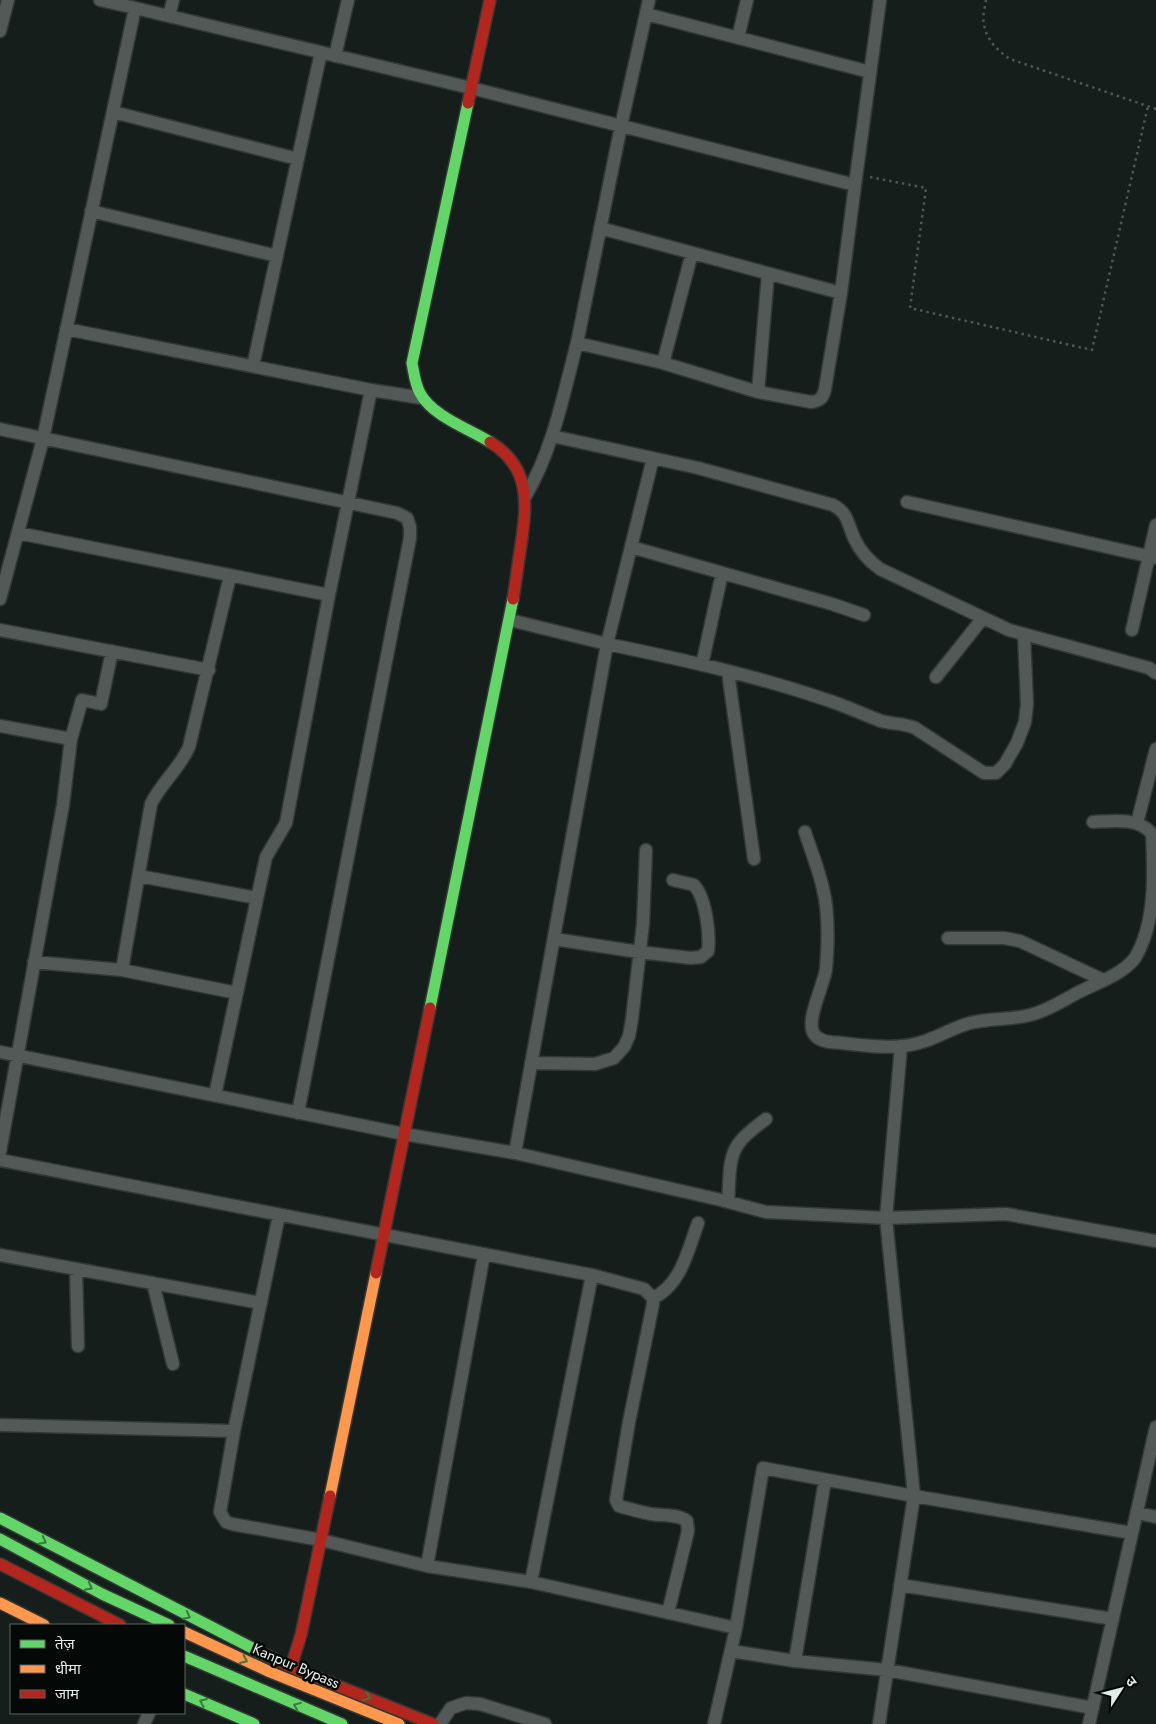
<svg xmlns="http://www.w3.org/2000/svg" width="1156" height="1724" viewBox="0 0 1156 1724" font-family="Jost,'Noto Sans Devanagari',sans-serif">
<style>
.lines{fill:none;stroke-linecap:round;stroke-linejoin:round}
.street-casing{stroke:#333836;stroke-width:15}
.fast-casing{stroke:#333836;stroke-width:14}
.slow-casing{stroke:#333836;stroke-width:14}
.jam-casing{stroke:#333836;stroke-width:14}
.path{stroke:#505654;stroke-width:2.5;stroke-dasharray:2.5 4;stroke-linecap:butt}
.street{stroke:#525956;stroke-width:12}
.fast{stroke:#63d668;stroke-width:11}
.slow{stroke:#ff974d;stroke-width:11}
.jam{stroke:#b3261e;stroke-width:11}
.oneway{stroke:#387a3c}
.labels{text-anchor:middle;stroke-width:5;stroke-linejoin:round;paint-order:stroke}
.street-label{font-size:15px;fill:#e2ece8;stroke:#040907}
</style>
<rect width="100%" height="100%" fill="#161e1b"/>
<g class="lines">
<g class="street-casing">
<path id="street" d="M100,0L135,8
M649,0L621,126L577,343L663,363L758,392L811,402C820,401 823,398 825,389L841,293
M646,14L870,72
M169,16L173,0
M0,31L8,0
M738,38L747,0
M335,56L348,0
M113,112L298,159
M855,185L880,0
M91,211L277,256
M66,329L371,390L422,398
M663,363L692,253
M253,366L321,52
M758,392L768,274
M0,429L397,513L407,518L410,527V538L298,1113
M552,436L698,468L833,505C849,514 847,523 854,538C860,551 869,561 880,569L1009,630L1149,668L1156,673
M653,458L607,644C680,659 753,675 824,699C844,705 862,714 881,721C892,724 903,723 915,728L984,773H996L1005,764L1017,743L1025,722L1027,704L1024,634
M525,497C553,450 563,396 577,343
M907,502L1156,558
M18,533L329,595
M631,547L832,604L864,615
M0,599L43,439L135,8L471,88L855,185L841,293L600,228
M510,620L607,644L515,1153
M0,630L209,670
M1132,630L1156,525
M702,665L722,573
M728,672L754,859
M936,677L983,618
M0,726L71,739
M1137,823L1156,749
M805,832C811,851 819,870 823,889C829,912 828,945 826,969C824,985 805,1021 814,1034C820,1043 833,1042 842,1043C870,1046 900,1051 928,1040C942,1035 955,1027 970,1023C990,1018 1010,1020 1030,1015C1047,1011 1062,1001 1077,993C1096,983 1122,975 1135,958C1156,923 1154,874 1152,834C1139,817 1112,821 1093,822
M139,876L257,898
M948,938H1004L1020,941L1103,980
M554,939L639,952L691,958L701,957L708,951C710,934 706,898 694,885L673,880
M34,962L122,970L237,993
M122,970L151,804C161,783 180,768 189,747L230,576
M0,1052L404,1134L515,1153L721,1200L766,1212L886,1218L1006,1214L1156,1241
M531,1063L595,1064L614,1058L624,1047L629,1036L632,1019L643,924L646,850
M215,1095L266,857L286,823L329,595L371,390
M0,1152L63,805L71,739L82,700L101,704L112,651
M0,1160C197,1199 395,1237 592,1275L531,1582L427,1566L484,1254
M728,1202C730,1184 727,1158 739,1143C746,1133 757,1126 766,1119
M279,1215L234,1431L220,1512L226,1522L232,1524L321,1540L427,1566
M0,1255L261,1303
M76,1269L78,1346
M592,1275L644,1289L653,1298V1304L629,1422L616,1500L619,1506C630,1509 640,1512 651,1514C663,1516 678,1514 687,1521L688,1531L668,1613
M153,1283L173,1364
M653,1298C681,1285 688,1250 698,1223
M0,1425L234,1431
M1137,1513L1156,1517
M531,1582L736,1628
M900,1585L1113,1619
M731,1651L795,1661L887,1670L1093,1708
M795,1661L825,1480
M144,1724L149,1713
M440,1724L451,1708L466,1703L480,1704L545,1724
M714,1724L736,1628L763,1468L914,1496L1132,1533
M879,1724L914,1496L886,1218L901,1046
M1089,1724L1156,1427"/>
</g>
<g class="fast-casing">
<path id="fast" d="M468,103L412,363C414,373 415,384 420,393C432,416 469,429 490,442
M430,1008L513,599
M0,1518L260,1652
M0,1539L102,1594L169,1625
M184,1656L342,1724
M184,1694L254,1724"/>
</g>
<g class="slow-casing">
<path id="slow" d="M330,1496L376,1273
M0,1603L44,1625
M184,1632L270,1672L399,1724"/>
</g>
<g class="jam-casing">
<path id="jam" d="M468,103L490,0
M490,442C531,467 527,503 521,545C518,563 516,581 513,599
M376,1273L430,1008
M0,1564L120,1625
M260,1652L291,1667L433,1724
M291,1667L301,1635L330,1496"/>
</g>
<path class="path" d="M986,0C985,7 982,17 984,24C986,40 998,51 1010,59L1156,109
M870,177L926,188L910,308L1092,350L1148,106"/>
<use href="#street" class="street"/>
<use href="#fast" class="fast"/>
<use href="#slow" class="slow"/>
<use href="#jam" class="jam"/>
</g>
<defs><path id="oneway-chevron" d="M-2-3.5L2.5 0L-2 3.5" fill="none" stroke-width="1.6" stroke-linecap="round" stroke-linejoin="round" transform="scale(1.25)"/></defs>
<g class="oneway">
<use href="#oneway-chevron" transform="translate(43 1541) rotate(27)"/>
<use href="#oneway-chevron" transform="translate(89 1587) rotate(28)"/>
<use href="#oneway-chevron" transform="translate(187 1616) rotate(27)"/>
<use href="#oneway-chevron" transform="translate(244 1660) rotate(25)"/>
<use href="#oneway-chevron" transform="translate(367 1697) rotate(22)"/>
<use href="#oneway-chevron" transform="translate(203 1702) rotate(-157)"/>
<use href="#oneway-chevron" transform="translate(297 1706) rotate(-158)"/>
</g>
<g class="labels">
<g class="street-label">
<text transform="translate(296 1666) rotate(23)" y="5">Kanpur Bypass</text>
</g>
</g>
<rect x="10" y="1624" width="175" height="90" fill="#040907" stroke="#5d6461"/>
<rect x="20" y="1640" width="25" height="8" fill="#63d668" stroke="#5d6461"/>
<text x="55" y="1649" font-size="15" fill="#e2ece8">तेज़</text>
<rect x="20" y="1665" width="25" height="8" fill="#ff974d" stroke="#5d6461"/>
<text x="55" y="1674" font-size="15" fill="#e2ece8">धीमा</text>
<rect x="20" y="1690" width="25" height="8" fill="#b3261e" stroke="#5d6461"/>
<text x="55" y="1699" font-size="15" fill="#e2ece8">जाम</text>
<g transform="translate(1121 1689) rotate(54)" stroke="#040907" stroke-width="4" paint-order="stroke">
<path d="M0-4L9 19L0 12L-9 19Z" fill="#e2ece8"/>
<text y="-8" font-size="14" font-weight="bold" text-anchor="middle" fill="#e2ece8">उ</text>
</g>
</svg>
